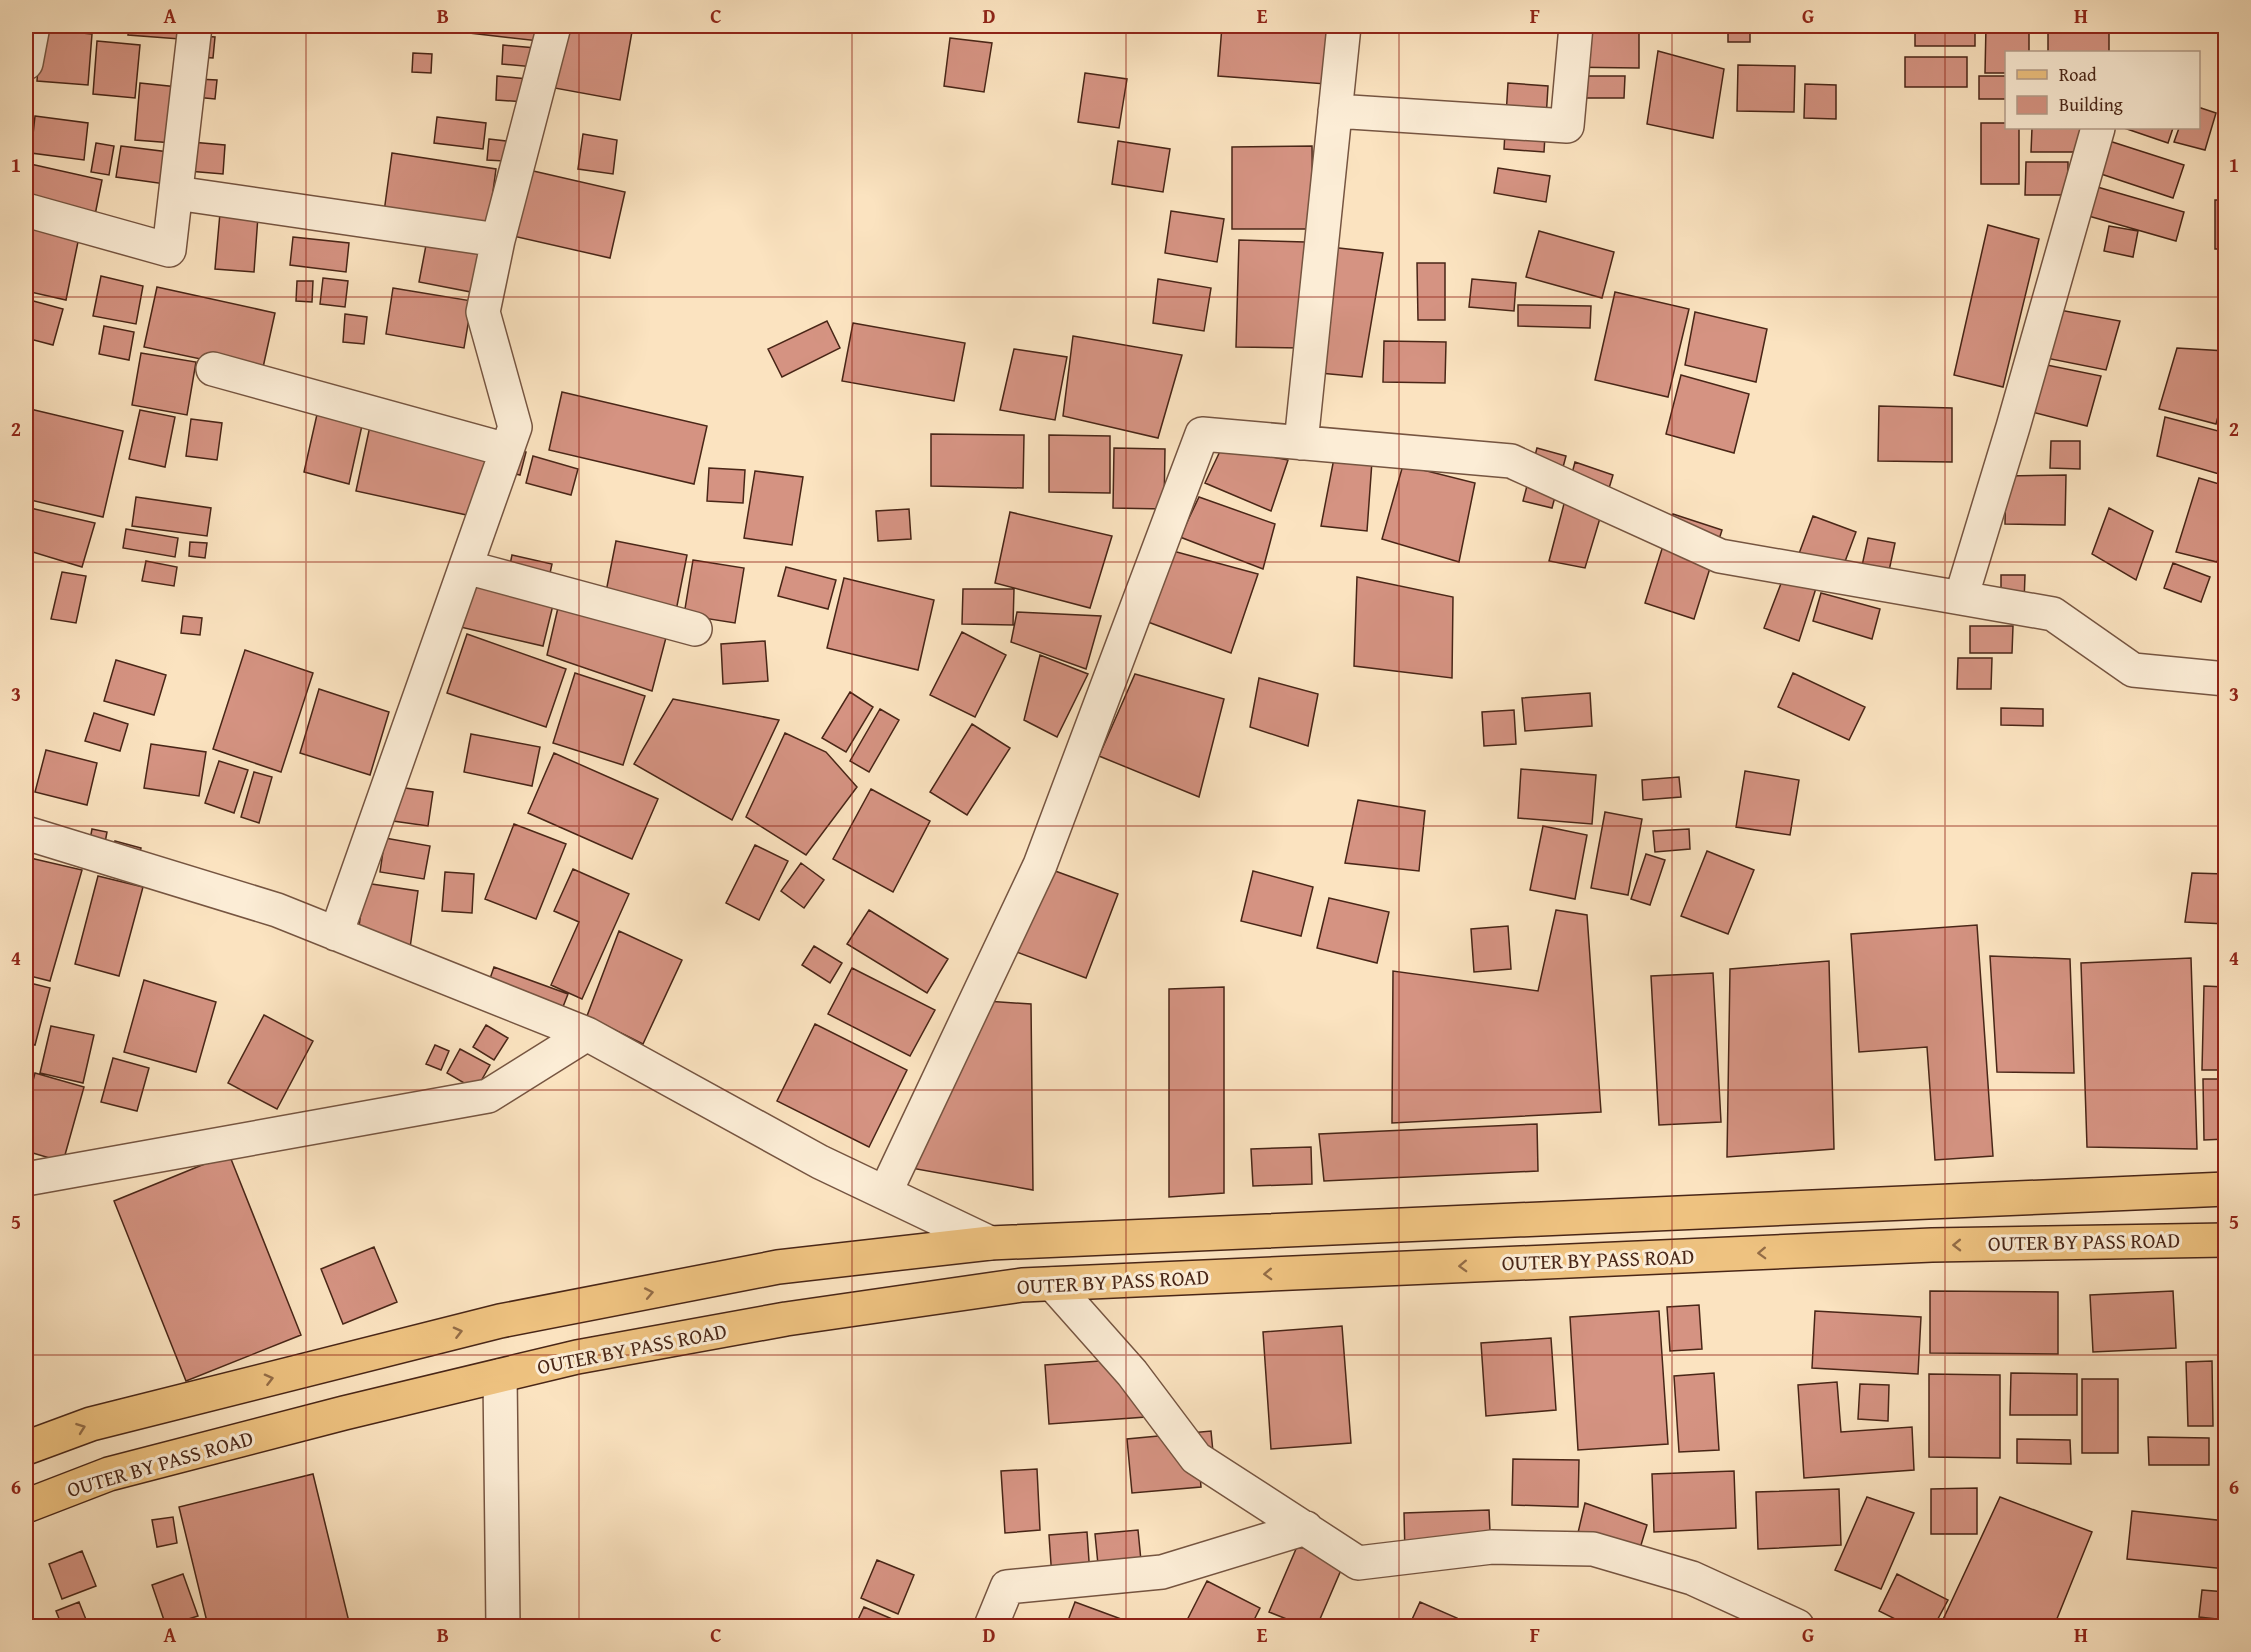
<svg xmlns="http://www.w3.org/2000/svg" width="2251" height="1652" viewBox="0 0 2251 1652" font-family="'Gentium Book Plus',serif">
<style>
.building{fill:#d59382;stroke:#492617;stroke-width:1.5}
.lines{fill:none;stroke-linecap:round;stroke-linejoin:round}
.minor-casing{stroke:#765541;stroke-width:36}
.major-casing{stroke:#492617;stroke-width:36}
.minor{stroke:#fcedd6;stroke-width:33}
.major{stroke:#eec280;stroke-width:33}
.oneway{stroke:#936c46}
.grid{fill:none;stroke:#8f2418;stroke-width:1.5;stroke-opacity:0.55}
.labels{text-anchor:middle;stroke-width:6;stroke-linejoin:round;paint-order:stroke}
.street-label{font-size:21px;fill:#492617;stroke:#fcedd6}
.neatline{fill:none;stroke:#8f2418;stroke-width:2}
.grid-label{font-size:20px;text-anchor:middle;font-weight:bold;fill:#8f2418}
</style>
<rect width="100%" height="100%" fill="#fbe3c0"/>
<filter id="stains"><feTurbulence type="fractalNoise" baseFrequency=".00333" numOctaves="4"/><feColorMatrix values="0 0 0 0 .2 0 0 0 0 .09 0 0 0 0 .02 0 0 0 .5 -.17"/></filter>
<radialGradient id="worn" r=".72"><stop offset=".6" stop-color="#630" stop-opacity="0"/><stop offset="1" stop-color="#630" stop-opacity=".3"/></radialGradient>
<path class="building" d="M129,26H182L180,39L128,35Z
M461,26H540L539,41L461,32Z
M561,26H633L620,100L549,87Z
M1222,26H1281L1331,29L1326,84L1218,76Z
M1561,26H1639V68L1560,67Z
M1651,26H1711V29L1651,28Z
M1728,26H1750V42H1728Z
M1915,26H1975V46H1915Z
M1986,26H2029V52H2006V73H1985Z
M2048,27H2109V52H2048Z
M41,29L92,34L88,85L37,81Z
M201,36L215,37L213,58L199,57Z
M950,38L992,43L984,92L944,86Z
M97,41L140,45L135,98L93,94Z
M503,45L536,48L534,67L502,64Z
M1658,51L1724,69L1713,138L1647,124Z
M413,53L432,54L431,73L412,72Z
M1905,57H1967V87H1905Z
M1738,65L1795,66L1794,112L1737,111Z
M1085,73L1127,79L1119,128L1078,122Z
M497,76L528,79L526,102L496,100Z
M1581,76H1625L1624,98H1581Z
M1979,76H2006V99H1979Z
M197,79L217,80L215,99L195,97Z
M140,83L178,87L173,143L135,140Z
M1508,83L1548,86L1544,152L1504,149Z
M1805,84L1836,85V119L1804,118Z
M2198,107L2216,113L2205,150L2174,142L2179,128H2198Z
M35,116L88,123L84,160L31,153Z
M437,117L486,123L483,149L434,143Z
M1981,123H2006V128H2019V184H1981Z
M2032,128H2087V152H2031Z
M2124,128H2173L2168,143Z
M583,134L617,140L613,174L578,169Z
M2100,138L2184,165L2173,198L2089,170Z
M489,139L506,141L504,161L487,160Z
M1118,141L1170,149L1163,192L1112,184Z
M191,142L225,145L223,174L188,171Z
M96,143L114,146L109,175L91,172Z
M121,146L169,152L165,184L116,177Z
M1312,146L1313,229H1232V147Z
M392,153L496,169L488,228L384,212Z
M2026,162H2068V195H2025Z
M26,163L102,180L94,220L26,205Z
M1498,168L1550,176L1546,202L1494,193Z
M529,170L625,192L610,258L513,236Z
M2087,184L2184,212L2176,241L2078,213Z
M2215,200H2226V249H2215Z
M1171,211L1224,219L1217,262L1165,253Z
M220,213L258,216L254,272L215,269Z
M26,225L79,237L66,300L26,291Z
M1988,225L2039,239L2003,387L1954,375Z
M2109,226L2138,231L2133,257L2104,251Z
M1539,231L1614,252L1602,298L1526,277Z
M293,237L349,243L346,272L290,265Z
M427,240L480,250L471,292L419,282Z
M1239,240L1305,242L1301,348L1236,347Z
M1321,246L1383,253L1362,377L1309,372Z
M1417,263H1445V320H1418Z
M101,276L143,286L136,324L93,316Z
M323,278L348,281L345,307L320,304Z
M1158,279L1211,288L1204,331L1153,323Z
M1472,279L1516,283L1514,311L1469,307Z
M297,281H313L312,302L296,301Z
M157,287L275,313L262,372L144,347Z
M393,288L472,301L464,348L386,334Z
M1615,292L1689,309L1668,397L1595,380Z
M26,299L63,309L53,345L26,338Z
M1518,305L1591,306L1590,328L1518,326Z
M2054,309L2120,321L2106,370L2041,357Z
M1695,312L1767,329L1756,382L1685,365Z
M345,314L367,317L364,344L343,342Z
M827,321L840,348L782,377L768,349Z
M853,323L965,343L954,401L842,381Z
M104,326L134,332L129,360L99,354Z
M1073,336L1182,355L1158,438L1063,416Z
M1384,341L1446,342L1445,383L1383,382Z
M2177,348L2226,351V387L2216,424L2159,409Z
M1014,349L1067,357L1055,420L1000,410Z
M141,353L196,362L187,415L132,405Z
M2037,363L2101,376L2087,426L2024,410Z
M1681,375L1749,394L1734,453L1666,434Z
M562,392L707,426L694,484L549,450Z
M1879,406L1952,408V462L1878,461Z
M26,408L123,431L103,517L26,499Z
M2226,408V427L2221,426Z
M140,410L175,417L165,467L129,459Z
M318,410L363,421L349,484L304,472Z
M2165,417L2226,433V476L2157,456Z
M191,419L222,423L217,460L186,456Z
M370,426L490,453L476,517L356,491Z
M931,434L1024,435L1023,488L931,486Z
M1049,435L1110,436V493L1049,492Z
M2051,441H2080V469L2050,468Z
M1222,447L1288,460L1271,511L1205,483Z
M1114,448L1165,449L1164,509L1113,508Z
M1537,448L1566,456L1552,508L1523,501Z
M512,449L526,452L520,475L507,472Z
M1335,453L1372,461L1367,531L1321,526Z
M533,456L578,469L571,495L526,483Z
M1575,462L1613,475L1585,568L1549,561Z
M1403,465L1475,483L1459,562L1382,539Z
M709,468L745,470L743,503L707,501Z
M755,471L803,477L792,545L744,538Z
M2066,475L2065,525L2005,524L2006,476Z
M2199,478L2226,486V535L2217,562L2176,552Z
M136,497L211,508L207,536L132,526Z
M1199,497L1275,524L1263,569L1180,537Z
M26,507L95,523L82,567L26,550Z
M2109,508L2153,531L2136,580L2092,554Z
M909,509L911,539L878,541L876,511Z
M1010,512L1112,536L1090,608L995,583Z
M1673,514L1722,530L1694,619L1645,603Z
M1813,516L1856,532L1837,583L1794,567Z
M126,529L178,538L175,557L123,548Z
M1868,538L1895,543L1884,594L1857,589Z
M616,541L687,555L675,616L604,602Z
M190,542L207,543L205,558L189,556Z
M1173,551L1258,574L1231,653L1148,622Z
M512,555L552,564L548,582L508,574Z
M693,560L744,568L735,623L684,615Z
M146,561L177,567L174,586L142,581Z
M2173,563L2210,577L2201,602L2164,588Z
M786,567L836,580L828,609L778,596Z
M62,572L86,576L76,623L51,619Z
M1785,573L1818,582L1799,641L1764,628Z
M2001,575H2025L2024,603H2001Z
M1357,577L1453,597L1452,678L1354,666Z
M844,578L934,600L918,670L827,648Z
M466,584L553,605L543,646L456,626Z
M963,589H1014L1013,625L962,624Z
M1821,593L1880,609L1872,639L1813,621Z
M560,599L668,630L652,691L547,655Z
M1017,612L1101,616L1086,669L1011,642Z
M183,616L202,618L200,635L181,633Z
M1970,626H2013L2012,653H1970Z
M962,632L1006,655L975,717L930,695Z
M467,634L566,669L546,727L447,693Z
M765,641L768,681L723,684L721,644Z
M245,650L313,673L281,772L213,749Z
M1040,655L1088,674L1057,737L1024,720Z
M1958,658H1992L1991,689H1957Z
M116,660L166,675L154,715L104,701Z
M575,673L645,696L623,765L553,743Z
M1793,673L1865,707L1849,740L1778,707Z
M1135,674L1224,699L1199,797L1099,756Z
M1259,678L1318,694L1308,746L1250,727Z
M319,689L389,712L370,775L300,753Z
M850,692L873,707L846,752L822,738Z
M1590,693L1592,726L1525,731L1522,698Z
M673,699L779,720L732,820L634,764Z
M2001,708L2043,709V726L2001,725Z
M880,709L899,720L869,772L850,761Z
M1514,710L1516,744L1484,746L1482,712Z
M94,713L128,724L120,751L85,741Z
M972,724L1010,748L967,815L930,792Z
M26,729L30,731L26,747Z
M785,733L826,752L857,787L806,855L746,817Z
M471,734L540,747L532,786L464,772Z
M151,744L206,752L199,796L144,788Z
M46,750L97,763L87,805L35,792Z
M554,753L658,799L632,859L528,813Z
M219,761L248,770L234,813L205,803Z
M1521,769L1596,775L1592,824L1518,818Z
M1745,771L1799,780L1790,835L1736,827Z
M254,772L272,777L259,823L241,817Z
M1679,777L1681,797L1643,800L1642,780Z
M391,786L433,792L428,826L386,820Z
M871,789L930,821L893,892L833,859Z
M1358,800L1425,811L1419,871L1345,863Z
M1605,812L1642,819L1628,895L1591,888Z
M514,824L566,844L536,919L485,899Z
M1543,826L1587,835L1575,899L1530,890Z
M92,829L107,832L104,848L89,845Z
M1689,829L1690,849L1655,852L1653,831Z
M385,838L430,846L424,879L380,872Z
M115,841L141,848L137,862L112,855Z
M755,845L788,861L759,920L726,903Z
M1707,851L1754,870L1728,934L1681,916Z
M1646,854L1665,860L1650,905L1631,899Z
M26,857L82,870L50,981L26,975Z
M801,863L824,880L804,908L781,891Z
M1047,868L1118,894L1086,978L1014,951Z
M573,869L629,894L582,999L551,985L579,922L554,911Z
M1253,871L1313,887L1301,936L1241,921Z
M445,872L474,874L472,913L442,911Z
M2192,873L2226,874V924L2185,922Z
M98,876L143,887L119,976L75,964Z
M365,883L418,891L410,948L357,941Z
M1329,898L1389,912L1377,963L1317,948Z
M869,910L948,959L927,993L847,944Z
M1556,910L1587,915L1601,1112L1392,1123L1393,971L1538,991Z
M1977,925L1993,1156L1935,1160L1927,1047L1859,1052L1851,934Z
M1508,926L1511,969L1474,972L1471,929Z
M619,931L682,960L643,1044L587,1016Z
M814,946L842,963L830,983L802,965Z
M1990,956L2070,959L2074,1073L1997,1072Z
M2191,958L2197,1149L2087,1147L2081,963Z
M1829,961L1834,1149L1727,1157L1730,969Z
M494,967L568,994L559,1017L486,990Z
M852,968L935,1010L910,1056L828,1014Z
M1713,973L1721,1122L1659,1125L1651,976Z
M144,980L216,1002L196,1072L124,1052Z
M26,982L50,988L35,1045L26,1043Z
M2204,986L2226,987V1070H2202Z
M1224,987V1193L1169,1197V989Z
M986,1001L1031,1004L1033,1190L911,1168Z
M264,1015L313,1041L277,1109L228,1083Z
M815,1024L907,1070L869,1147L777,1101Z
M486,1025L508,1038L494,1060L473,1047Z
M51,1026L94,1035L83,1083L40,1073Z
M435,1045L449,1051L441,1070L426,1064Z
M460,1049L490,1065L476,1090L447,1073Z
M113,1058L149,1068L137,1111L101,1102Z
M35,1073L84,1087L63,1162L26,1151V1107Z
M2203,1079H2226V1139L2204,1140Z
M1537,1124L1538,1171L1324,1181L1319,1134Z
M1311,1147L1312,1184L1253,1186L1251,1149Z
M229,1154L301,1335L186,1381L114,1201Z
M374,1247L397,1302L343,1324L321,1269Z
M1930,1291L2058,1292V1354L1930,1353Z
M2173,1291L2176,1348L2093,1352L2090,1295Z
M2219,1294H2226V1446H2219Z
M1699,1305L1702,1349L1670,1351L1667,1307Z
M1659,1311L1668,1444L1578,1450L1570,1317Z
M1815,1311L1921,1317L1918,1374L1812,1368Z
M1342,1326L1351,1443L1271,1449L1263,1332Z
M1551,1338L1556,1410L1486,1416L1481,1343Z
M1141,1358L1146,1417L1049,1424L1045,1365Z
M2212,1361L2213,1426H2188L2186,1362Z
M1714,1373L1719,1450L1679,1452L1674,1376Z
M2011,1373L2077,1374V1415H2010Z
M1929,1374L2000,1375V1458L1929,1457Z
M2082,1379H2118V1453H2082Z
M1837,1382L1841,1432L1912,1427L1914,1470L1804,1478L1798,1385Z
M1860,1384L1889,1385L1888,1421L1858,1419Z
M1211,1431L1213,1452L1198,1453L1201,1487L1132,1493L1127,1439Z
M2148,1437L2209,1438V1465H2149Z
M2017,1439L2070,1440L2071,1464L2017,1463Z
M1513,1459L1579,1460L1578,1507L1512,1505Z
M1037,1469L1040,1530L1005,1533L1001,1471Z
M1734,1471L1736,1528L1654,1532L1652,1474Z
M313,1474L350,1626H208L179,1507Z
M1977,1488V1534H1931V1489Z
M1839,1489L1841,1545L1758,1549L1756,1492Z
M1867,1497L1914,1513L1881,1589L1835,1570Z
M2000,1497L2092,1532L2054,1626H1940Z
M1585,1503L1647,1525L1638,1555L1577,1537Z
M1489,1510L1491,1552L1405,1555L1404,1513Z
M2132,1511L2226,1521V1569L2127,1559Z
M173,1517L177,1543L157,1547L152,1520Z
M1138,1530L1143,1581L1100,1585L1095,1534Z
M1087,1532L1091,1590L1053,1593L1049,1535Z
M1299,1542L1344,1563L1317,1626H1304L1269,1612Z
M82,1551L96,1586L62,1599L49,1564Z
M877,1560L914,1575L898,1614L861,1598Z
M183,1574L198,1616L166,1626L152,1585Z
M1897,1574L1948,1600L1934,1626H1909L1879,1611Z
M1207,1581L1260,1608L1251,1626H1184Z
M2202,1590L2226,1592V1620L2199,1617Z
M79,1602L87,1622L75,1626H62L56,1611Z
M1075,1602L1140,1626H1066Z
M1420,1602L1457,1618L1453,1626H1409Z
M864,1607L892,1619L889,1626H855Z
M2078,1619L2098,1626H2076Z
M936,1620L951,1626H933Z
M559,1624L604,1626H559Z"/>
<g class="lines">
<g class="minor-casing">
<path id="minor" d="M26,63L33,26
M1335,111L1567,126L1576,26
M176,193L498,240L554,26
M26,210L169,250L195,26
M213,369L507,450
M1301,443L1344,26
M466,567L695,629
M1961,598L2013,427L2098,128
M26,833L277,910L587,1034L820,1162L990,1243
M336,934L515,427L483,312L498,240
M26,1179L488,1096L587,1034
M885,1193L1040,865L1202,434L1511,461L1720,556L2053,614L2133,670L2226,679
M1053,1284L1132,1373L1196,1458L1358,1563L1492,1547L1593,1549L1692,1578L1797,1626
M500,1376L503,1626
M991,1626L1007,1587L1162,1572L1306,1528"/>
</g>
<g class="major-casing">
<path id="major" d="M26,1448L91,1424L500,1321L778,1267L990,1243L2226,1189
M26,1506L109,1474L344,1413L577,1357L786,1319L1022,1285L1932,1245L2226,1240"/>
</g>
<use href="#minor" class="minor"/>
<use href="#major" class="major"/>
</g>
<defs><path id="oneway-chevron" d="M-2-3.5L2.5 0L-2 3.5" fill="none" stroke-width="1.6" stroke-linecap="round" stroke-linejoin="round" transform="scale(1.5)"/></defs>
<g class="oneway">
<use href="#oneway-chevron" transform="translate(1957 1245) rotate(179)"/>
<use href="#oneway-chevron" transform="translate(1762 1253) rotate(178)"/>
<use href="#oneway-chevron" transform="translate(1463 1266) rotate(178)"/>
<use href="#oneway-chevron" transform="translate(1268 1274) rotate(178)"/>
<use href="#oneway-chevron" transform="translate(649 1293) rotate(-11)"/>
<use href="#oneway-chevron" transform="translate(458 1332) rotate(-14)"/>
<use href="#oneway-chevron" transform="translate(269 1379) rotate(-14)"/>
<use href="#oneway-chevron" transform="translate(81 1428) rotate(-20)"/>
</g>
<path class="grid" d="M306,26V1626M579,26V1626M852,26V1626M1126,26V1626M1399,26V1626M1672,26V1626M1945,26V1626M26,297H2226M26,562H2226M26,826H2226M26,1090H2226M26,1355H2226"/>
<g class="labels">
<g class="street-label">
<text transform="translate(2084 1242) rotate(-1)" y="7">OUTER BY PASS ROAD</text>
<text transform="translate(1598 1260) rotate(-2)" y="7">OUTER BY PASS ROAD</text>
<text transform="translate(1113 1282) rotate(-3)" y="7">OUTER BY PASS ROAD</text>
<text transform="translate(632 1349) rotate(-11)" y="7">OUTER BY PASS ROAD</text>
<text transform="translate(160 1464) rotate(-16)" y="7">OUTER BY PASS ROAD</text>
</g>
</g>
<rect width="2251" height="1652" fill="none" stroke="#fbe3c0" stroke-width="66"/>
<rect x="2005" y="51" width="195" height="78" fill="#fcedd6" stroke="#b49d8a" stroke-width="1.5"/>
<rect x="2017" y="70" width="30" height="9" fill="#eec280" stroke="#b49d8a" stroke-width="1.5"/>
<text x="2059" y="81" font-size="18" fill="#492617">Road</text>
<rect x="2017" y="96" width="30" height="18" fill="#d59382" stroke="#b49d8a" stroke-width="1.5"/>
<text x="2059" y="111" font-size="18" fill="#492617">Building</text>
<rect x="33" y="33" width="2185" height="1586" class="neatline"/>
<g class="grid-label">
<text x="170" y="23">A</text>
<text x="443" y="23">B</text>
<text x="716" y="23">C</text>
<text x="989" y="23">D</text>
<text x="1262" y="23">E</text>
<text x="1535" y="23">F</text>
<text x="1808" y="23">G</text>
<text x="2081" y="23">H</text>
<text x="16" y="172">1</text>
<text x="2234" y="172">1</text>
<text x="16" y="436">2</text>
<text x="2234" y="436">2</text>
<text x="16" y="701">3</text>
<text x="2234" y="701">3</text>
<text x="16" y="965">4</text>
<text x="2234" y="965">4</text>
<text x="16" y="1229">5</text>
<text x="2234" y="1229">5</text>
<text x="16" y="1494">6</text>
<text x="2234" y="1494">6</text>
<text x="170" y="1642">A</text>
<text x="443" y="1642">B</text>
<text x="716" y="1642">C</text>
<text x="989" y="1642">D</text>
<text x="1262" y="1642">E</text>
<text x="1535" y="1642">F</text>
<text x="1808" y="1642">G</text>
<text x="2081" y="1642">H</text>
</g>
<rect width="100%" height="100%" filter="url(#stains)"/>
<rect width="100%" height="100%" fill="url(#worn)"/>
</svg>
